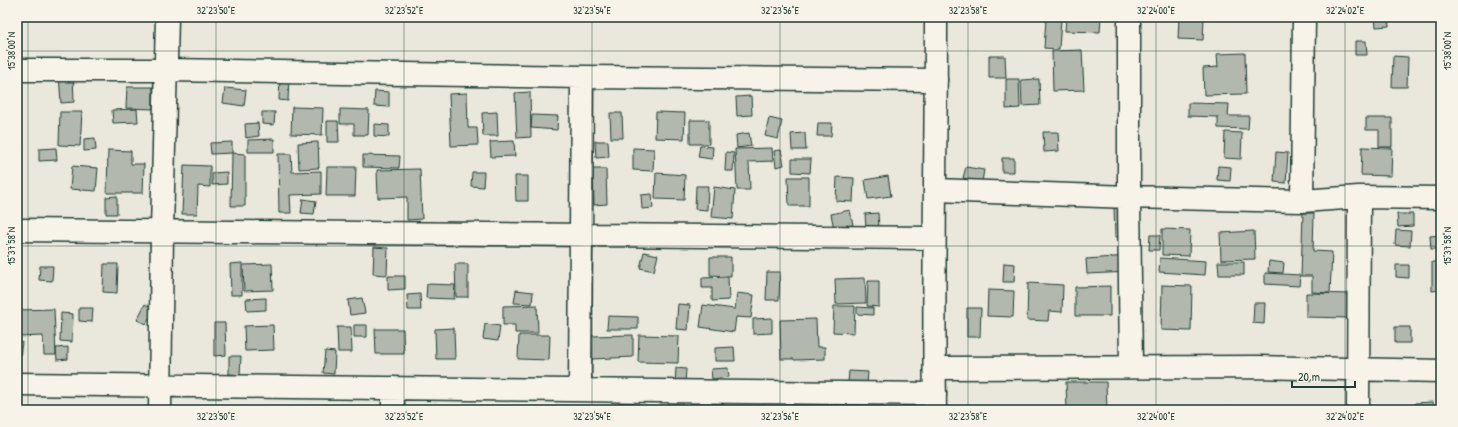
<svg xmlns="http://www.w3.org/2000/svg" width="1458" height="427" viewBox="0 0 1458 427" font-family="'Patrick Hand',sans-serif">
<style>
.building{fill:#b2b8ae;stroke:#1f3d34}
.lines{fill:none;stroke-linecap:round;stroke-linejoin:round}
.street-casing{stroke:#1f3d34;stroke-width:25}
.secondary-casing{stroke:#1f3d34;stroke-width:25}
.street{stroke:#f7f3e8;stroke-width:22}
.secondary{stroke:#f7f3e8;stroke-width:22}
.ticks{fill:none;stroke:#1f3d34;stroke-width:1;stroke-opacity:0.45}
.neatline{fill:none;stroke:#1f3d34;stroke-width:1.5}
.ticks-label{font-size:10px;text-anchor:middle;fill:#1f3d34}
</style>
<rect width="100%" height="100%" fill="#eae8dd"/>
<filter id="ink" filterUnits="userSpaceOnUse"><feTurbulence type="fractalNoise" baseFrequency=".025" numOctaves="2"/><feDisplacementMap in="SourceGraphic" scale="8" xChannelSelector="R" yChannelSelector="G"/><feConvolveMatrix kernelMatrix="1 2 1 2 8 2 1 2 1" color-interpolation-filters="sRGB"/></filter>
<g filter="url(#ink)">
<path class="building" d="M1066,17H1101L1100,32L1065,31Z
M1179,17H1204L1203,40L1178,39Z
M1375,17H1388L1389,26L1376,27Z
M1046,19L1061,20L1059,49L1044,48Z
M1355,41H1366L1367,55H1355Z
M1082,50L1084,90L1053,91L1052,51Z
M1245,53L1246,94L1204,95L1203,68L1218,67L1217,54Z
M989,56H1005L1006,78H989Z
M1393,56L1408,57L1407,87H1392Z
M59,74H73L74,102L61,103Z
M280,78H289L288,101L279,100Z
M1006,79H1019L1020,108L1006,109Z
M1039,79L1040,105L1022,106L1021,80Z
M127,87H153V109L126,108Z
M225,88L246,90L244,106L223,103Z
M375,91L389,92V107L374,106Z
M530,92L531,137L517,138L515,93Z
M467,93L468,128H477L478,145L451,146L449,94Z
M751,96L752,115L737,116L736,97Z
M1188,103L1229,104L1228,116H1249L1248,129L1218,128V117L1188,116Z
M292,107L323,108L322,135L291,134Z
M137,109L138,122L113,123L112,110Z
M340,109L369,110L368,135H354V124H340Z
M60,112H82L80,146L59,145Z
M262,112H275L274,125L262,124Z
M497,112L498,136H483L482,113Z
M656,112L685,113L684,139L655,138Z
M610,113H622L623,138H611Z
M532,115L558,116L557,130L531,128Z
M769,118L782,121L778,139L765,136Z
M1366,118H1392V147H1379V130H1366Z
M690,120H709V144H690Z
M327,121H338L339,142H327Z
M258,123L259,136L246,138L245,124Z
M818,123H832L831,136H817Z
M374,124L389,125V137L374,136Z
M1043,132H1058L1059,151L1044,152Z
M1225,132L1242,133L1241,159L1224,158Z
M749,133L751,146L737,148L736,135Z
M805,133L806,150H792L791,134Z
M95,138L96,150L84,151V139Z
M274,139V152H248V140Z
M514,141L515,156L491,157L490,142Z
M595,141H608L609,157L596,158Z
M232,142V153L211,154L210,143Z
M318,142L319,168L299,169L298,143Z
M700,146L713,147L712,159L698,157Z
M17,147L23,148L20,177H17Z
M1362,147L1392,148L1391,176L1361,175Z
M56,148L57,160L39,161V149Z
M633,148L654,149L653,171L633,170Z
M772,148L773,161L749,162L750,190H737L735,149Z
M108,150L131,151V164H144L143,193H107Z
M781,150L784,165L776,167L774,151Z
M726,152L734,153L733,171H725Z
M1276,152L1288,153L1286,183L1274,182Z
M232,153L245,154V206H231Z
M278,154H291L292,172L321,171V194L290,195L291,213H279Z
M363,155L400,156L399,168L363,167Z
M1002,158H1014V172H1002Z
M792,159H811L810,173L792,172Z
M184,165L210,166V187L198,186L197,214H182Z
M72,166L98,168L96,191L70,189Z
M1218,166L1231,167L1230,181L1217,180Z
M327,167H356L355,196H326Z
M966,167L984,170L982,182L963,178Z
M420,169L422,219L407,220V197L378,198L377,170Z
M593,169H606L607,204L594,205Z
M227,172V184L212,185V173Z
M472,172H484L483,187L471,186Z
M656,173L685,175L684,200L655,199Z
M515,176H528V201H516Z
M888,176L891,196L868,199L865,180Z
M788,177H809V206H789Z
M837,177L854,178L853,202L836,201Z
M696,186H708L707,210L695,209Z
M714,187L735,190L733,219L711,217Z
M652,194L653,208L642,209L641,195Z
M117,196V214H106V197Z
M303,199L316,201L314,214L301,213Z
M1127,207L1128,237H1115L1114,208Z
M850,210L853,225L834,229L831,214Z
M878,213L879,228H866L865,214Z
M1303,213H1314L1313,251L1332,252L1330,293L1312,292V276H1301Z
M1397,214H1413V226L1398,227Z
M1162,229L1190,230L1189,256L1162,255Z
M1396,230L1411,231L1410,246L1395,245Z
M1254,231L1255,259L1221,260L1220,233Z
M1150,235H1160L1159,250H1149Z
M1441,235V249H1431L1430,236Z
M374,247L388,248L387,275L373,274Z
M644,252L658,255L654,271L640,268Z
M1128,256L1129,272L1087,274L1086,259Z
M710,257H731V276L710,275Z
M1160,258L1206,261L1205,275L1159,272Z
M1269,261L1284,263L1283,273L1268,272Z
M1218,262H1244V275H1219Z
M1432,262H1441V290L1432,291Z
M242,263V295H231L230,264Z
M1004,263L1015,264L1014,282H1003Z
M104,264H118L117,293L103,292Z
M272,264L273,290L244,291L243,265Z
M455,264H468V297H456Z
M1396,265H1409V278L1396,277Z
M40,266H53L52,281L39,280Z
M767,272H780L779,300H766Z
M1265,273L1300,275L1299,286L1265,284Z
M388,276H405V289L388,290Z
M728,277L729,300L712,301V288H702V278Z
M865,278L866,303L836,304L835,279Z
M868,281H879V307L867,306Z
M1028,283L1063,285L1062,312L1049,311L1048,321L1027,320Z
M427,284L455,285L454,299L426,298Z
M1162,285L1192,286L1191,331L1161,330Z
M1110,286V316H1075V287Z
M516,290L533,292L532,304L514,303Z
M988,290L1014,291L1013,317L987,316Z
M737,293L754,295L751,318L736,317L734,332L700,327L703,305L735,309Z
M1306,293L1351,294L1350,318L1306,317Z
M420,294L421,310H408L407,295Z
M266,298V310L247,311L246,299Z
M362,298L365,313L350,315L348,300Z
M1254,303H1265L1264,324L1253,323Z
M145,304L154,309L146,324L137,320Z
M678,304L690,305L688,330L676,329Z
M537,305L538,333H515V325H503V306Z
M834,306H855L854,333L833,332Z
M857,307L873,308V315L857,314Z
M79,308H93L92,322L79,321Z
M967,308H981L980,337H967Z
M54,309L56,355H44L43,336L17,337V310Z
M61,313L73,314L72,342L60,341Z
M608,316L638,317V329H607Z
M772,318V333L753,334V319Z
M816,319L817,347H825V359L794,360V359H781L780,320Z
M214,323H225L226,355L214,356Z
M485,324L500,326L498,341L483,339Z
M273,325L274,350L245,351L244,326Z
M354,325H367V337H354Z
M337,327H351L352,352H338Z
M1395,327H1410V343H1395Z
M454,328L455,359H436L435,329Z
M375,329H403L404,354H376Z
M519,335H550L549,360L518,359Z
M633,335V357L592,359L591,336Z
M639,335L679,336L678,363L638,362Z
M17,341L22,342L19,366H17Z
M68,347V359L57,360L56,348Z
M734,347L735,361H715V348Z
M325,351L335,352L334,374L323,373Z
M229,356H241L240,375L229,374Z
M676,368L686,369L685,383L675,382Z
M728,368L729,377L712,379L711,369Z
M849,371L868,372L867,384L848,383Z
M1066,382H1106L1107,410H1067Z
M1433,402L1434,410H1415V403Z
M1233,407V410H1218L1217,408Z"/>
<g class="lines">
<g class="street-casing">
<path id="street" d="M1129,17V197L1131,367
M17,70H167L582,77L936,80
M936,190L1129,197L1302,201L1359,197L1441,198
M1302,201L1304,17
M17,230L934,238
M935,368L1259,367L1441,371
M17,384L935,394
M580,390L582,77
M160,410L162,231L167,17
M393,410V388
M1358,410L1359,197"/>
</g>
<g class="secondary-casing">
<path id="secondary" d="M935,410C933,279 936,148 936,17"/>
</g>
<use href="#street" class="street"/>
<use href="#secondary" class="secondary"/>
</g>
</g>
<path class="ticks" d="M28,17V410M216,17V410M404,17V410M592,17V410M780,17V410M968,17V410M1156,17V410M1345,17V410M17,51H1441M17,246H1441"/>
<rect width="1458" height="427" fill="none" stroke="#f7f3e8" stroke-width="44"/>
<path d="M1292 381v6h63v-6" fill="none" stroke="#1f3d34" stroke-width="2"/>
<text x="1298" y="381" font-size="12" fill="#1f3d34" stroke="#f7f3e8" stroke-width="3" paint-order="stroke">20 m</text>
<rect x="22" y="22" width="1414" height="383" class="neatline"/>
<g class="ticks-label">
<text x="216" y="14">32°23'50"E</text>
<text x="404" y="14">32°23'52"E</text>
<text x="592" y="14">32°23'54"E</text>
<text x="780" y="14">32°23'56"E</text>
<text x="968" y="14">32°23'58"E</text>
<text x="1156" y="14">32°24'00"E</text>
<text x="1345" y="14">32°24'02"E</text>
<text transform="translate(11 51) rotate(-90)" y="4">15°38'00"N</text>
<text transform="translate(1447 51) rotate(-90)" y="4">15°38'00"N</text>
<text transform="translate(11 246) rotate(-90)" y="4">15°37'58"N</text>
<text transform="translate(1447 246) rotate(-90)" y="4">15°37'58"N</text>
<text x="216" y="420">32°23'50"E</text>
<text x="404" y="420">32°23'52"E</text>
<text x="592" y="420">32°23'54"E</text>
<text x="780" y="420">32°23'56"E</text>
<text x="968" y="420">32°23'58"E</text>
<text x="1156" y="420">32°24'00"E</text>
<text x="1345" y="420">32°24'02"E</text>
</g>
</svg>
